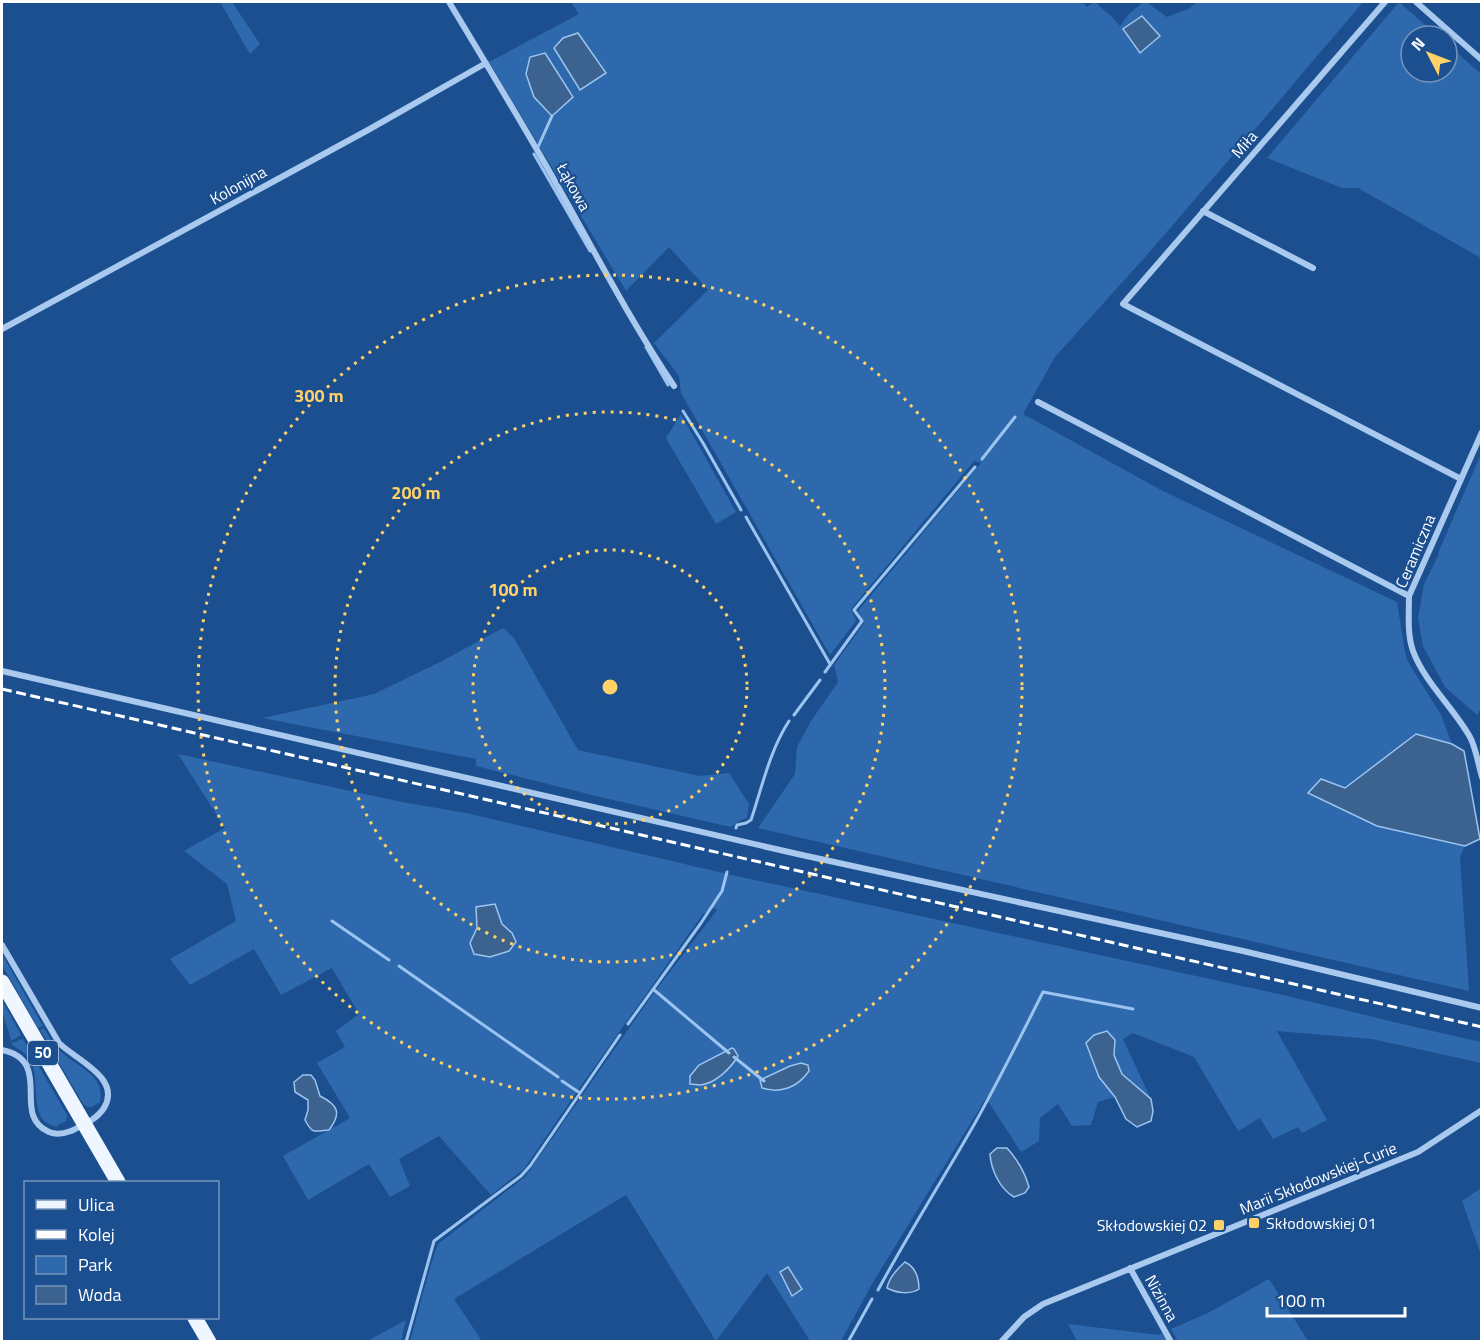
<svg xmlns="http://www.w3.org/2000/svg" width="1483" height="1343" viewBox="0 0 1483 1343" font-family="'Titillium Web',sans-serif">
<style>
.green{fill:#2e69ad;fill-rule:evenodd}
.water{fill:#3c6290;stroke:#9cc4f0;stroke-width:1.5}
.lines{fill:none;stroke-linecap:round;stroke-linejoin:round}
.stream{stroke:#9cc4f0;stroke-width:3}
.street{stroke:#a9c9ee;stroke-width:6}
.primary{stroke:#f0f6ff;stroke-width:15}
.rail{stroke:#fff;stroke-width:3;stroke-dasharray:10 4.5;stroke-linecap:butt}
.ring{fill:none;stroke:#ffd166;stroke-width:3;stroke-dasharray:3 6}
.poi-dot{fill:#ffd166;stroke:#1b4f8f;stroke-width:2}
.labels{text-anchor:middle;stroke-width:4.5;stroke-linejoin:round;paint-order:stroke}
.shield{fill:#1b4f8f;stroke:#bbcadd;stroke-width:1.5}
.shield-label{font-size:15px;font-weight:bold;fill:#fff}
.street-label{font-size:16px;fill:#fff;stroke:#1b4f8f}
.poi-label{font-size:16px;fill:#fff;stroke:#1b4f8f;text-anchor:start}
.centre{fill:#ffd166;stroke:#1b4f8f;stroke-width:3}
.ring-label{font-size:18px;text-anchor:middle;font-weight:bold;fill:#ffd166;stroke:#1b4f8f;stroke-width:4.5;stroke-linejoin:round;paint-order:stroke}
</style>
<rect width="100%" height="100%" fill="#1b4f8f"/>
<path class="green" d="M220,2H232L260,44L250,54Z
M571,2H1082L1087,7L1095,2L1113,18L1120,26L1128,15L1143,2H1146L1167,17L1188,9L1198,2H1363L1240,147L1146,256L1055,357L1023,414L1163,491L1397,602L1405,652L1408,662L1441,715L1452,744L1416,734L1344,788L1321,780L1377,826L1465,846L1460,857L1469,991L758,828L795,774L797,747L811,721L838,682L834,665L864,623L858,611L981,463L974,461L851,609L856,621L830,655L681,393L679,376L654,343L708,290L669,247L626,291L489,62L579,14Z
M1399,2L1438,36H1411V72H1447V44L1481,74V258L1358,188H1342L1267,158Z
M681,414L736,512L716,524L666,438Z
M1481,454L1482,707L1477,715L1445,687L1423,646L1418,618L1424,584L1439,554L1438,553Z
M503,628L514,638L578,750L700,776L729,773L749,804L747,818L741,820L731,827L600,797L476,766V759L262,718L374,694L442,661Z
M178,754L402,802L466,813L723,873L1283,995L1419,1028L1481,1042V1063L1372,1039L1277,1031L1327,1120L1302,1133L1298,1127L1273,1139L1260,1118L1238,1131L1194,1057L1133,1033L1123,1039L1151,1099L1122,1074L1114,1055L1115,1040L1094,1061L1099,1077L1115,1097L1098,1102L1091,1125L1072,1126L1058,1104L1040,1118L1039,1141L1021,1152L986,1098L872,1284L841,1341H810L767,1273L716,1341L626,1195L454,1299L482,1341H410L431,1264L438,1244L525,1177L653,994L717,910L714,908L703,914L576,1093L524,1169L491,1195L439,1136L399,1159L410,1186L390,1197L369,1164L308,1200L283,1156L350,1118L317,1063L345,1047L336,1031L359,1014L332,968L281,995L254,949L190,985L170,959L236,921L227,884L184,851L225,828ZM767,1077L782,1089L771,1091L762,1088L760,1080Z
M2,954L43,1026L38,1028L2,965Z
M2,1000L21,1035L11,1041C8,1025 1,1017 2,1000Z
M44,1028C49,1036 53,1044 60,1051C77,1067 108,1076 99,1104L97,1103C93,1108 88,1108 83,1104L40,1030Z
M22,1039H23L67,1115L66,1121L58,1125V1127C27,1122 41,1085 32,1064C28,1054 20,1050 12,1045V1043Z
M1481,1188V1255L1462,1201Z
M1269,1279L1308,1341H1178L1171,1329L1208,1313Z
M406,1320L401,1341H367Z
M1068,1324L1159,1335L1162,1333L1167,1341H1077Z"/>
<path class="water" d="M1142,16L1160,36L1140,53L1123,29Z
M578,33L606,73L580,90L554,48L563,38Z
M545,53L573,97L552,116L534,97L526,74L530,57Z
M1416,734L1452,744L1464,751L1480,839L1465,846L1377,826L1308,793L1321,779L1345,788Z
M495,904L502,924L512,933L516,942L509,951L490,957L474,954L470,943L477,928L476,907Z
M1107,1031L1115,1040L1114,1055L1122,1074L1151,1099L1153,1111L1151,1121L1137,1127L1126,1119L1115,1097L1099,1077L1086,1043L1094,1035Z
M732,1048L734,1049L738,1056C731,1068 715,1084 700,1085C697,1085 694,1084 690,1084V1076L699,1065Z
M801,1063L808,1065L809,1071C798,1087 781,1094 762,1088L760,1080L790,1066Z
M303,1075H311L315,1080L320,1096C338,1105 342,1113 329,1130C314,1131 313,1135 305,1120L308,1110V1100L295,1092L294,1082Z
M997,1148H1007C1017,1159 1025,1173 1029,1187L1025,1193L1014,1197C1000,1189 991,1170 990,1154Z
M905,1262C915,1267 919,1278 919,1289C910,1295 896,1293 887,1288C889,1277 897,1269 905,1262Z
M788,1267L802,1289L792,1296L780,1272Z"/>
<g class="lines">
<path class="stream" d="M538,147L552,116
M534,154L590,251
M646,347L668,385
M683,411L703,443L741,510
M982,459L1015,417
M746,517L830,664
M825,672L862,621L854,610L975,467
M794,715L820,680
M736,828L737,825L746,823L751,820C762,787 770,750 789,721
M332,921L389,960
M399,966L558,1077
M653,989L729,1053
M628,1024L701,923L722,891L727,872
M734,1057L764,1081
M562,1081L580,1093
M878,1290C909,1233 943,1179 975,1123C999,1080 1021,1036 1043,992L1133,1009
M406,1342L434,1241L521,1176L530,1166L620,1035
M848,1342L872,1299"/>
<path class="street" d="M449,2C481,55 513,108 544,162C587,237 626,314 674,386
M1385,2L1123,304L1461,479
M1416,2L1482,60
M1203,211L1313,268
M2,329L368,130L486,63
M1038,402L1409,596
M1482,432L1409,596C1409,614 1407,634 1413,651C1425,683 1453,707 1470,737C1476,748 1478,764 1482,777
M2,671L802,855L1243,951L1482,1008
M2,945L59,1043C76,1060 122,1078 104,1108C96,1120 83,1125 71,1131C63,1134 56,1135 49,1132C20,1119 37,1088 27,1067C22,1056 12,1052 2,1050
M1130,1268L1171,1342
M1001,1342L1024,1317L1043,1304L1418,1152L1482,1110"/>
<path class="primary" d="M2,982L118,1182
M195,1318L209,1342"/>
<path class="rail" d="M2,689L1482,1027"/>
</g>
<g class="ring">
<circle cx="610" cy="687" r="137"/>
<circle cx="610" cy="687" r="275"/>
<circle cx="610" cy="687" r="412"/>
</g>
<g class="poi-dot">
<rect x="1248" y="1217" width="12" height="12" rx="3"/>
<rect x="1213" y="1219" width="12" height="12" rx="3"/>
</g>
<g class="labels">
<rect class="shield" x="28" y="1041" width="30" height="24" rx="4.5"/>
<g class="shield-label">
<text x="43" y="1058">50</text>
</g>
<g class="street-label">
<text transform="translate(1244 144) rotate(-49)" y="6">Miła</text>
<text transform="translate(238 185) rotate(-29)" y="6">Kolonijna</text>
<text transform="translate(574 187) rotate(61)" y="6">Łąkowa</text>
<text transform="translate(1415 551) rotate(-67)" y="6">Ceramiczna</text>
<text transform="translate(1318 1178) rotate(-22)" y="6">Marii Skłodowskiej-Curie</text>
<text transform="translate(1162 1298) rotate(61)" y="6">Nizinna</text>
</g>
<g class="poi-label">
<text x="1266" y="1229">Skłodowskiej 01</text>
<text x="1207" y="1231" text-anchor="end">Skłodowskiej 02</text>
</g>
</g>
<circle cx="610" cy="687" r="9" class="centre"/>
<g class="ring-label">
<text x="319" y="402">300 m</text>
<text x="416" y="499">200 m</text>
<text x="513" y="596">100 m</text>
</g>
<rect width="1483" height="1343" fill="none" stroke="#ffffff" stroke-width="6"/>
<rect x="24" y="1181" width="195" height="138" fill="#1b4f8f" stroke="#7695bc" stroke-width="1.5"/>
<rect x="36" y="1200" width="30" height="9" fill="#f0f6ff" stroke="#7695bc" stroke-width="1.5"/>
<text x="78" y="1211" font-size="18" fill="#ffffff">Ulica</text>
<rect x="36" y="1230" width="30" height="9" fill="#ffffff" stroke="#7695bc" stroke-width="1.5"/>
<text x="78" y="1241" font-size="18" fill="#ffffff">Kolej</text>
<rect x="36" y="1256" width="30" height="18" fill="#2e69ad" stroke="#7695bc" stroke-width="1.5"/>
<text x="78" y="1271" font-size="18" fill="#ffffff">Park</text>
<rect x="36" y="1286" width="30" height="18" fill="#3c6290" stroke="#7695bc" stroke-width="1.5"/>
<text x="78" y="1301" font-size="18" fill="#ffffff">Woda</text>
<g transform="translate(1429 54) rotate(312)"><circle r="28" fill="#1b4f8f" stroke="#7695bc" stroke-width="1.5"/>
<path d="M0-4.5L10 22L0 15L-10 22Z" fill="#ffd166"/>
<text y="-9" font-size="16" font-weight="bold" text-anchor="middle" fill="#ffffff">N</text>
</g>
<path d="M1267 1307v9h138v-9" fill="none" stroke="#ffffff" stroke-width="3"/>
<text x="1276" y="1307" font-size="18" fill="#ffffff" stroke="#1b4f8f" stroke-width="4.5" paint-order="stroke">100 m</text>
</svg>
